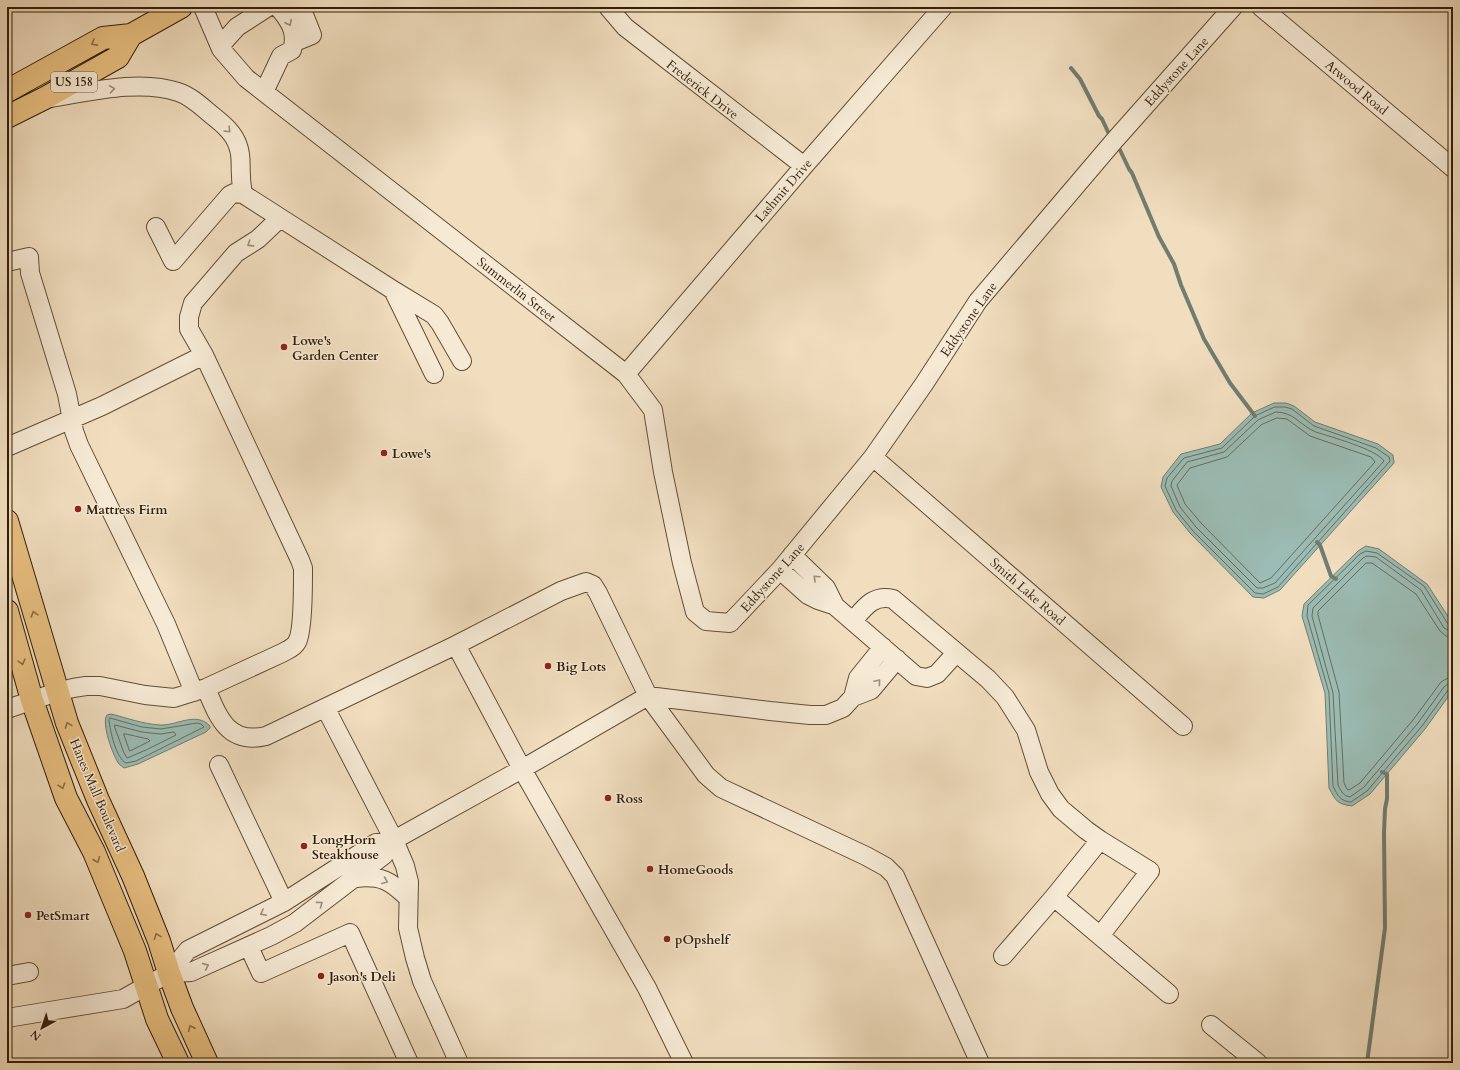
<svg xmlns="http://www.w3.org/2000/svg" width="1460" height="1070" viewBox="0 0 1460 1070" font-family="Cardo,serif">
<style>
.water{fill:#9bbcb4;stroke:#717d70}
.lines{fill:none;stroke-linecap:round;stroke-linejoin:round}
.shore{stroke:#666d5e;stroke-width:1}
.stream{stroke:#717d70;stroke-width:4}
.minor-casing{stroke:#624e36;stroke-width:20}
.major-casing{stroke:#321e09;stroke-width:24}
.minor{stroke:#f6ead5;stroke-width:18}
.major{stroke:#e8bf80;stroke-width:22}
.oneway{stroke:#9e8e79}
.oneway2{stroke:#8d6e44}
.poi-dot{fill:#8f2418;stroke:#f6ead5;stroke-width:1.5}
.labels{text-anchor:middle;stroke-width:3;stroke-linejoin:round;paint-order:stroke}
.shield{fill:#f6ead5;stroke:#6d5b46;stroke-width:1}
.shield-label{font-size:12px;font-weight:bold;fill:#321e09}
.street-label{font-size:13px;fill:#321e09;stroke:#f6ead5}
.poi-label{font-size:13px;font-weight:bold;fill:#321e09;stroke:#f6ead5;text-anchor:start}
</style>
<rect width="100%" height="100%" fill="#f1debf"/>
<filter id="stains"><feTurbulence type="fractalNoise" baseFrequency=".005" numOctaves="4"/><feColorMatrix values="0 0 0 0 .2 0 0 0 0 .09 0 0 0 0 .02 0 0 0 .5 -.17"/></filter>
<radialGradient id="worn" r=".72"><stop offset=".6" stop-color="#630" stop-opacity="0"/><stop offset="1" stop-color="#630" stop-opacity=".3"/></radialGradient>
<path class="water" d="M1274,403H1286L1294,406L1315,422L1378,444L1393,455L1394,463L1280,590L1264,598L1253,597L1190,533L1173,512L1161,487L1163,477L1181,454L1220,444L1252,413Z
M1366,546L1379,549L1427,584L1453,624V690L1425,729L1370,794L1352,806C1337,804 1336,801 1329,788L1325,693L1302,616L1304,604L1358,551Z
M111,714C127,718 143,724 160,725C176,726 196,711 210,726V728L206,732L138,764L124,768C123,767 120,765 119,764C113,756 101,723 107,715Z"/>
<g class="lines">
<path class="shore" d="M1275,407H1285L1292,409L1314,426L1376,448L1389,457L1390,461L1278,587L1263,594L1255,593L1193,531L1176,510L1165,486L1167,478L1184,458L1222,448L1255,416Z
M1276,412C1295,412 1300,426 1316,432C1331,437 1376,449 1384,461L1275,583L1263,588H1257L1196,527L1180,507L1171,486L1172,481L1187,462L1224,452L1258,420Z
M1277,418L1287,419L1310,436L1371,457L1375,462L1271,578L1260,583L1201,523L1185,504L1177,485L1190,468L1227,457L1261,425Z
M1453,626L1448,624L1424,586L1377,553L1366,551L1360,554L1308,605L1307,616L1329,693L1333,786C1338,796 1340,801 1351,802L1367,791L1422,726L1448,690L1453,689
M1453,631L1448,630L1444,628L1421,590L1376,557L1367,556L1363,558L1313,608L1312,616L1333,693L1338,785C1341,791 1343,796 1350,797L1364,787L1418,723L1444,687L1448,684L1453,683
M1453,637L1446,636L1440,631L1416,594L1372,563H1366L1318,611V615L1339,692L1344,783L1347,789L1349,790L1360,783L1413,720L1441,682L1446,679L1453,677
M110,718L142,727L161,729L197,723L201,724L204,727L136,761L126,763C116,758 110,731 109,720Z
M115,725L142,732L160,734L174,732L176,735L146,750L127,758L124,753L115,728Z
M124,734H126L148,739L150,741L130,751Z"/>
<path class="stream" d="M1071,68L1080,79L1099,116L1102,119L1109,134
M1120,150L1129,169L1132,173L1159,237L1174,264L1181,285L1204,339L1230,383L1255,416
M1317,542L1320,545L1331,576L1336,579
M1367,1063L1385,928L1384,833L1385,809L1387,799V774L1382,772"/>
<g class="minor-casing">
<path id="minor" d="M203,7L221,49L246,78L626,374L653,410L663,472L682,563L695,612L706,621L730,623L780,570L873,457L924,384L978,301L1114,141L1233,7
M608,7L625,27L804,166
M1261,7L1453,168
M295,42L312,35L301,7
M220,46L237,27L268,7
M264,92L281,56L292,50C298,32 289,20 278,7
M50,98C89,92 140,79 178,92C191,96 202,107 213,116C223,124 234,133 238,146C242,156 240,166 241,176C241,182 242,188 243,194
M156,227L173,261L230,195L234,193L243,194L393,290L434,315L440,323L462,361
M7,262L29,257L30,273L67,394L74,431L79,445L166,624L194,692
M393,290L434,374
M204,355L189,329V317L193,303L236,253L258,239L279,219
M626,374L804,166L943,7
M7,447L102,406L204,355L300,560L303,568V574C303,588 303,632 297,642C294,648 287,650 282,653L206,688L174,698L145,695L100,686H86L73,688L57,692L7,709
M873,457L1183,726
M792,555L826,588L835,606L916,676L927,678L937,674L956,653
M780,570L808,595L818,600L833,605
M853,621C864,608 873,594 893,599L988,679L1005,697L1026,730L1039,772L1050,794L1061,809L1086,830L1100,840L1150,871L1100,936
M456,645L522,769L647,988L684,1063
M206,688C218,717 228,745 266,736L456,645L561,591L586,582L593,585L598,593L648,696L706,775L721,788L866,856L886,867L895,876L980,1063
M853,697L871,690L897,659
M326,709L394,840L405,866L409,882L408,928L415,958L422,981L459,1063
M219,765L284,902
M356,878C381,875 391,881 408,898
M1054,897L1169,994
M249,947L261,973L350,933L409,1063
M1003,956L1054,897L1100,840
M169,973L191,972L271,936L295,923L384,855L394,840
M7,976L29,972
M7,1018L123,999L169,973L188,950L284,902L376,843L394,840L522,769L648,696L770,711L810,715H826L843,708L853,697L858,678L883,647
M1211,1025L1258,1063"/>
</g>
<g class="major-casing">
<path id="major" d="M7,91L103,38L131,35L181,7
M7,117L45,98L118,57L131,35
M7,521L67,723L98,800L133,876L159,941L169,973L182,1008L207,1063
M7,611L32,700L66,798L94,852L135,951L157,1019L178,1063"/>
</g>
<use href="#minor" class="minor"/>
<use href="#major" class="major"/>
</g>
<defs><path id="oneway-chevron" d="M-2-3.5L2.5 0L-2 3.5" fill="none" stroke-width="1.6" stroke-linecap="round" stroke-linejoin="round"/></defs>
<g class="oneway">
<use href="#oneway-chevron" transform="translate(289 23) rotate(64)"/>
<use href="#oneway-chevron" transform="translate(112 89) rotate(-8)"/>
<use href="#oneway-chevron" transform="translate(228 130) rotate(46)"/>
<use href="#oneway-chevron" transform="translate(250 244) rotate(147)"/>
<use href="#oneway-chevron" transform="translate(816 578) rotate(-137)"/>
<use href="#oneway-chevron" transform="translate(878 682) rotate(-50)"/>
<use href="#oneway-chevron" transform="translate(385 881) rotate(22)"/>
<use href="#oneway-chevron" transform="translate(320 904) rotate(-36)"/>
<use href="#oneway-chevron" transform="translate(263 913) rotate(153)"/>
<use href="#oneway-chevron" transform="translate(206 966) rotate(-24)"/>
</g>
<g class="oneway2">
<use href="#oneway-chevron" transform="translate(94 43) rotate(151)"/>
<use href="#oneway-chevron" transform="translate(34 614) rotate(-106)"/>
<use href="#oneway-chevron" transform="translate(22 662) rotate(74)"/>
<use href="#oneway-chevron" transform="translate(68 725) rotate(-110)"/>
<use href="#oneway-chevron" transform="translate(62 786) rotate(71)"/>
<use href="#oneway-chevron" transform="translate(97 860) rotate(68)"/>
<use href="#oneway-chevron" transform="translate(157 936) rotate(-111)"/>
<use href="#oneway-chevron" transform="translate(191 1028) rotate(-115)"/>
</g>
<g class="poi-dot">
<circle cx="284" cy="347" r="4"/>
<circle cx="384" cy="453" r="4"/>
<circle cx="78" cy="509" r="4"/>
<circle cx="548" cy="666" r="4"/>
<circle cx="608" cy="798" r="4"/>
<circle cx="304" cy="846" r="4"/>
<circle cx="650" cy="869" r="4"/>
<circle cx="28" cy="915" r="4"/>
<circle cx="667" cy="939" r="4"/>
<circle cx="321" cy="976" r="4"/>
</g>
<g class="labels">
<rect class="shield" x="51" y="72" width="46" height="20" rx="3"/>
<g class="shield-label">
<text x="74" y="86">US 158</text>
</g>
<g class="street-label">
<text transform="translate(1176 71) rotate(-48)" y="5">Eddystone Lane</text>
<text transform="translate(1357 87) rotate(40)" y="5">Atwood Road</text>
<text transform="translate(703 89) rotate(38)" y="5">Frederick Drive</text>
<text transform="translate(783 190) rotate(-49)" y="5">Lashmit Drive</text>
<text transform="translate(517 289) rotate(38)" y="5">Summerlin Street</text>
<text transform="translate(968 319) rotate(-55)" y="5">Eddystone Lane</text>
<text transform="translate(772 577) rotate(-48)" y="5">Eddystone Lane</text>
<text transform="translate(1028 591) rotate(41)" y="5">Smith Lake Road</text>
<text transform="translate(98 795) rotate(67)" y="5">Hanes Mall Boulevard</text>
</g>
<g class="poi-label">
<text x="292" y="345">Lowe's<tspan x="292" dy="15">Garden Center</tspan></text>
<text x="392" y="458">Lowe's</text>
<text x="86" y="514">Mattress Firm</text>
<text x="556" y="671">Big Lots</text>
<text x="616" y="803">Ross</text>
<text x="312" y="844">LongHorn<tspan x="312" dy="15">Steakhouse</tspan></text>
<text x="658" y="874">HomeGoods</text>
<text x="36" y="920">PetSmart</text>
<text x="675" y="944">pOpshelf</text>
<text x="329" y="981">Jason's Deli</text>
</g>
</g>
<rect width="1460" height="1070" fill="none" stroke="#f1debf" stroke-width="24"/>
<rect x="8" y="8" width="1444" height="1054" fill="none" stroke="#321e09" stroke-width="2"/>
<rect x="12" y="12" width="1436" height="1046" fill="none" stroke="#321e09"/>
<g transform="translate(42 1028) rotate(220)" stroke="#f6ead5" stroke-width="3" paint-order="stroke">
<path d="M0-3L7 15L0 10L-7 15Z" fill="#321e09"/>
<text y="-6" font-size="11" font-weight="bold" text-anchor="middle" fill="#321e09">N</text>
</g>
<rect width="100%" height="100%" filter="url(#stains)"/>
<rect width="100%" height="100%" fill="url(#worn)"/>
</svg>
